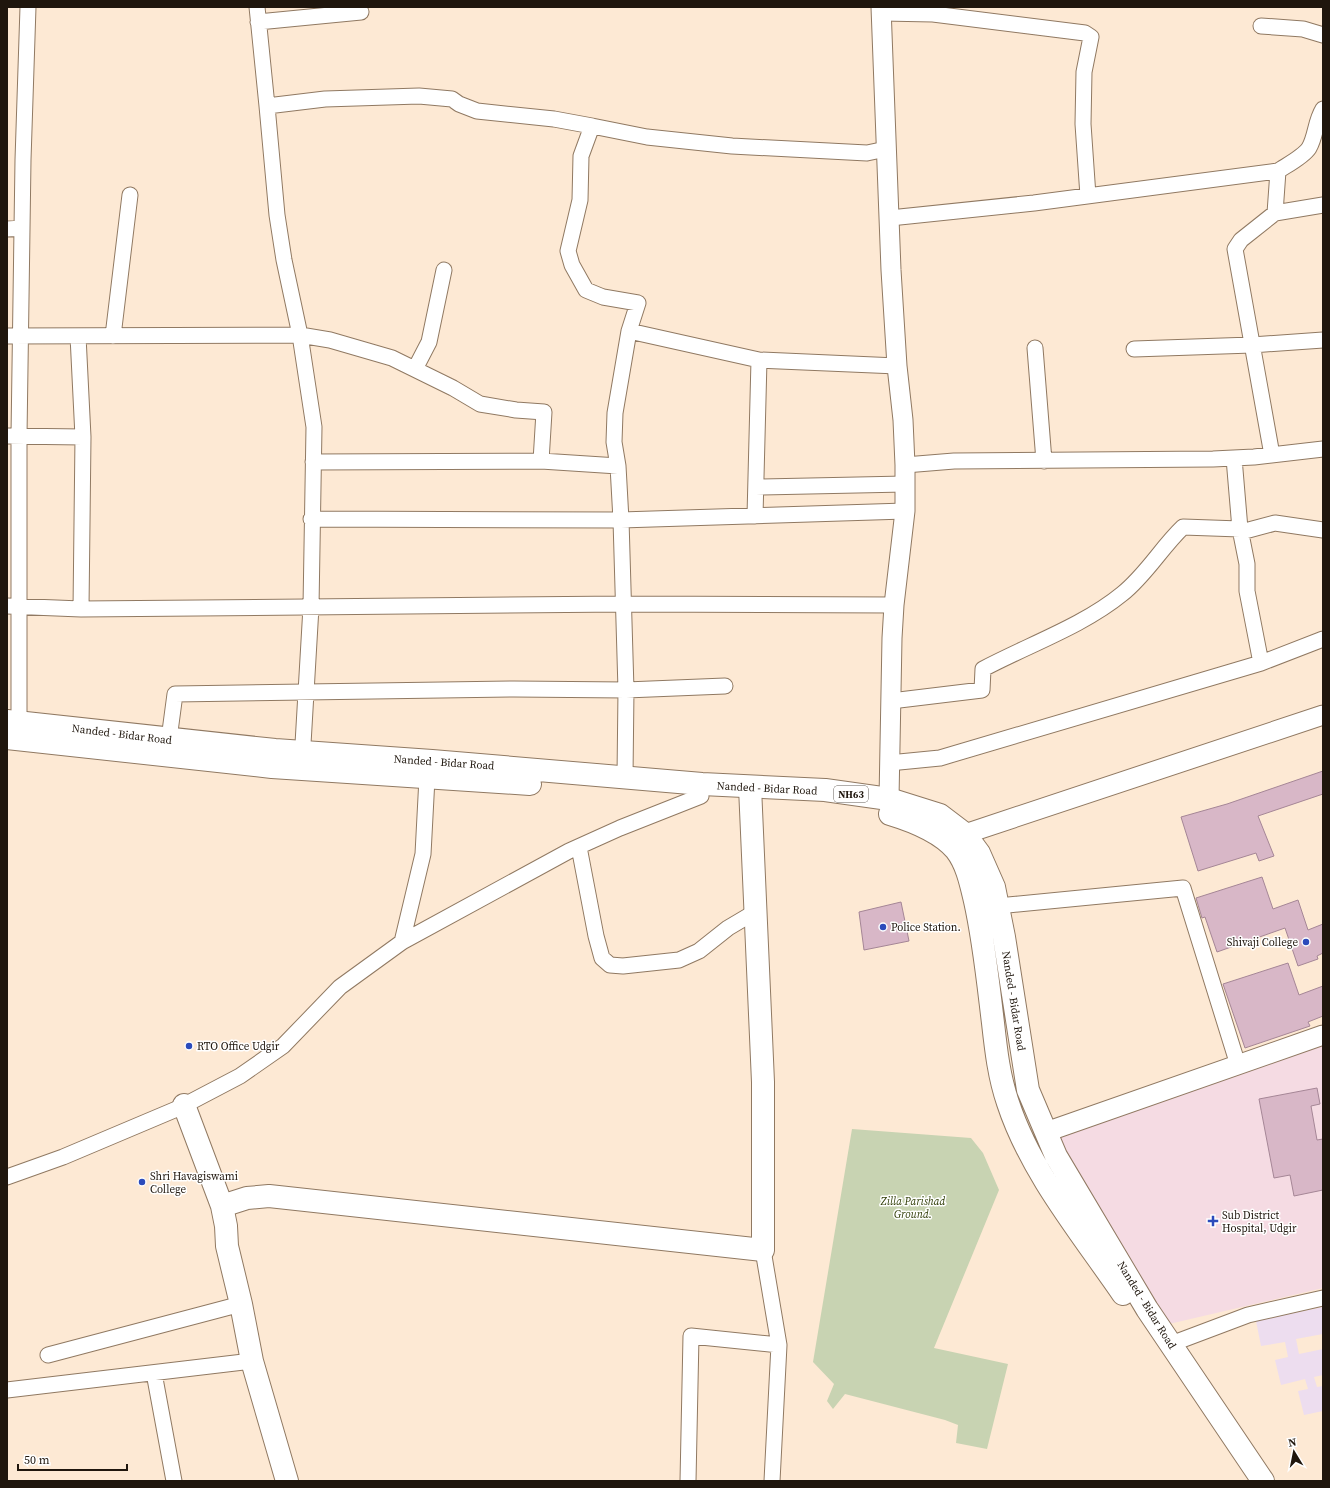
<svg xmlns="http://www.w3.org/2000/svg" width="1330" height="1488" viewBox="0 0 1330 1488" font-family="'Source Serif 4',serif">
<style>
.commercial{fill:#edddef}
.medical{fill:#f5dbe3}
.green{fill:#c8d3b2}
.building{fill:#d8b7c7;stroke:#a58696}
.lines{fill:none;stroke-linecap:round;stroke-linejoin:round}
.minor-casing{stroke:#907962;stroke-width:17}
.tertiary-casing{stroke:#907962;stroke-width:21}
.secondary-casing{stroke:#907962;stroke-width:24}
.trunk-casing{stroke:#907962;stroke-width:24}
.minor{stroke:#fff;stroke-width:15}
.tertiary{stroke:#fff;stroke-width:19}
.secondary{stroke:#fff;stroke-width:22}
.trunk{stroke:#fff;stroke-width:22}
.poi-dot{fill:#2b4bbb;stroke:#fff;stroke-width:1.5}
.labels{text-anchor:middle;stroke-width:3;stroke-linejoin:round;paint-order:stroke}
.shield{fill:#fff;stroke:#625c56;stroke-width:1}
.shield-label{font-size:10px;font-weight:bold;fill:#1f160d}
.street-label{font-size:11px;fill:#1f160d;stroke:#fff}
.poi-label{font-size:11px;fill:#1f160d;stroke:#fff;text-anchor:start}
.park-label{font-size:11px;font-style:italic;fill:#2f3c05;stroke:#fff}
</style>
<rect width="100%" height="100%" fill="#fde9d4"/>
<path class="commercial" d="M1323,1307V1334L1296,1339L1299,1354L1323,1349V1375L1314,1377L1317,1387L1323,1386V1411L1304,1415L1298,1391L1308,1389L1305,1379L1281,1385L1275,1360L1288,1357L1285,1342L1261,1346L1256,1321Z"/>
<path class="medical" d="M1323,1046V1288L1169,1324L1061,1153L1055,1135L1137,1106Z"/>
<path class="green" d="M852,1129L971,1138L983,1153L999,1190L934,1348L1008,1364L987,1449L956,1443L958,1425L945,1420L845,1394L833,1409L827,1401L834,1384L813,1362Z"/>
<path class="building" d="M1323,771V794L1258,816L1274,856L1259,861L1256,853L1198,871L1181,817L1227,804Z
M1262,877L1273,909L1298,900L1308,930L1323,924V953L1317,956L1318,959L1298,966L1285,928L1217,952L1205,917L1202,918L1196,898Z
M901,902L909,941L864,950L859,912Z
M1288,963L1299,995L1323,986V1016L1308,1022L1310,1026L1245,1048L1223,984Z
M1317,1088L1320,1104L1311,1106L1317,1140L1323,1139V1190L1294,1196L1290,1175L1274,1178L1259,1099Z"/>
<g class="lines">
<g class="minor-casing">
<path id="minor" d="M257,7L267,106
M882,13L933,14L1085,33L1091,37L1084,72L1083,124L1088,196
M258,22L361,12
M1261,26L1303,29L1323,35
M1275,213L1278,171
M890,218L1034,203L1278,171C1287,165 1303,157 1309,148C1316,136 1315,122 1323,109
M7,229L22,228
M629,331L759,360L897,366
M7,336L300,335L330,340L392,358L453,388L480,404L516,410L544,412L541,461L618,466L621,520L905,511
M78,336L83,437L81,609
M113,336L130,195
M1035,348L1044,461
M1134,349L1252,345L1323,340
M415,369L429,342L444,270
M7,436L83,437
M1272,455L1235,249L1241,240L1275,213L1323,205
M313,462L541,461
M905,465L954,461L1213,459L1254,457L1323,449
M618,466L614,442L615,413L629,331L638,303L603,297L586,290L572,265L568,251L580,200L581,156L592,126L647,137L732,146L867,153L886,149
M756,487L905,484
M755,516L759,360
M311,519L621,520L626,690L725,686
M7,606L81,609L624,604L894,605
M1261,663L1247,591V564L1240,529L1245,531L1275,523L1323,530
M891,701L982,690L983,669C1028,645 1083,626 1122,594C1146,575 1161,548 1183,527L1240,529L1234,458
M19,722V436L23,160L28,7
M169,739L175,694L514,689L626,690L625,777
M302,761L311,607L314,427L300,335L284,260L277,215L267,106L325,99L419,96L452,99L459,104L477,111L554,119L592,126
M889,763L940,758L1261,663L1323,639
M579,847L596,936L602,958L610,965L623,966L679,960L699,951L728,928L755,912
M998,906L1183,888L1238,1065
M402,942L423,854L427,778L430,768
M7,1177L63,1157L179,1108L240,1076L283,1046L340,987L402,942L569,851L620,828L701,796
M763,1250L779,1345L772,1481
M1171,1344L1248,1315L1323,1298
M48,1355L241,1304
M154,1373L174,1481
M7,1390L252,1361
M688,1481L691,1336L779,1345"/>
</g>
<g class="tertiary-casing">
<path id="tertiary" d="M881,7L891,270L897,366L903,420L905,465V511L894,605L892,638L889,799
M965,834L1323,715
M1046,1132L1323,1035"/>
</g>
<g class="secondary-casing">
<path id="secondary" d="M184,1105L222,1206
M287,1481L252,1361L241,1304L227,1246L226,1226L222,1206L247,1198L269,1196L763,1250V1082L750,787"/>
</g>
<g class="trunk-casing">
<path id="trunk" d="M7,721L275,750L432,761L702,784L825,790L889,799L940,815L965,834L979,853L994,887L1004,937L1028,1090L1056,1156L1147,1309L1263,1481
M7,738L272,767L530,784
M890,814C913,821 940,831 956,850C967,864 971,884 975,901C984,941 988,982 993,1023C996,1050 999,1077 1008,1103C1031,1173 1082,1234 1123,1294"/>
</g>
<use href="#minor" class="minor"/>
<use href="#tertiary" class="tertiary"/>
<use href="#secondary" class="secondary"/>
<use href="#trunk" class="trunk"/>
</g>
<g class="poi-dot">
<circle cx="883" cy="927" r="4"/>
<circle cx="1306" cy="942" r="4"/>
<circle cx="189" cy="1046" r="4"/>
<circle cx="142" cy="1182" r="4"/>
<path d="M1211 1215h4v4h4v4h-4v4h-4v-4h-4v-4h4z"/>
</g>
<g class="labels">
<rect class="shield" x="834" y="786" width="34" height="16" rx="3"/>
<g class="shield-label">
<text x="851" y="798">NH63</text>
</g>
<g class="street-label">
<text transform="translate(122 734) rotate(7)" y="4">Nanded - Bidar Road</text>
<text transform="translate(444 762) rotate(4)" y="4">Nanded - Bidar Road</text>
<text transform="translate(767 788) rotate(3)" y="4">Nanded - Bidar Road</text>
<text transform="translate(1014 1001) rotate(81)" y="4">Nanded - Bidar Road</text>
<text transform="translate(1147 1305) rotate(58)" y="4">Nanded - Bidar Road</text>
</g>
<g class="poi-label">
<text x="891" y="931">Police Station.</text>
<text x="1298" y="946" text-anchor="end">Shivaji College</text>
<text x="197" y="1050">RTO Office Udgir</text>
<text x="150" y="1180">Shri Havagiswami<tspan x="150" dy="13">College</tspan></text>
<text x="1222" y="1219">Sub District<tspan x="1222" dy="13">Hospital, Udgir</tspan></text>
</g>
<g class="park-label">
<text x="913" y="1205">Zilla Parishad<tspan x="913" dy="13">Ground.</tspan></text>
</g>
</g>
<rect width="1330" height="1488" fill="none" stroke="#1f160d" stroke-width="16"/>
<g transform="translate(1294 1452) rotate(350)" stroke="#ffffff" stroke-width="3" paint-order="stroke">
<path d="M0-3L7 15L0 10L-7 15Z" fill="#1f160d"/>
<text y="-6" font-size="11" font-weight="bold" text-anchor="middle" fill="#1f160d">N</text>
</g>
<path d="M18 1464v6h109v-6" fill="none" stroke="#1f160d" stroke-width="2"/>
<text x="24" y="1464" font-size="12" fill="#1f160d" stroke="#ffffff" stroke-width="3" paint-order="stroke">50 m</text>
</svg>
